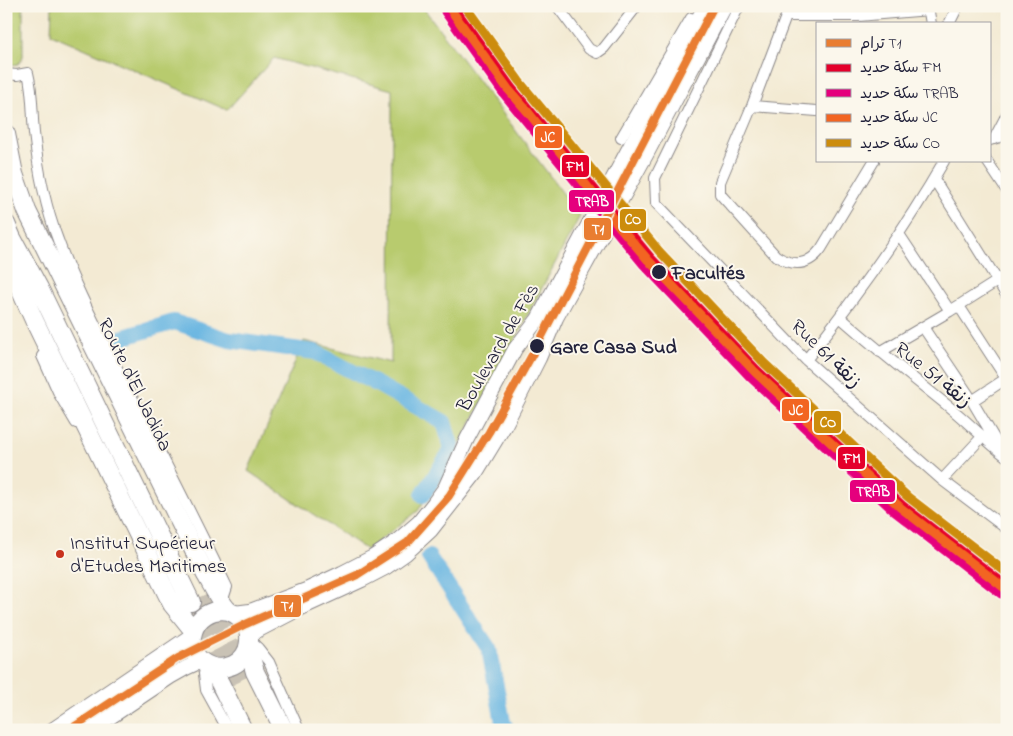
<svg xmlns="http://www.w3.org/2000/svg" width="1013" height="736" viewBox="0 0 1013 736" font-family="'Indie Flower','Playpen Sans Arabic',sans-serif">
<style>
.green{fill:#b8cb6e;stroke:#6d7654}
.lines{fill:none;stroke-linecap:round;stroke-linejoin:round}
.river{stroke:#68b5e1;stroke-width:16}
.highway-tunnel{stroke:#c9c2b5;stroke-width:18;stroke-dasharray:18 9;stroke-linecap:butt}
.street-casing{stroke:#8a8687;stroke-width:12}
.secondary-casing{stroke:#8a8687;stroke-width:16}
.highway-casing{stroke:#8a8687;stroke-width:20}
.street{stroke:#fff;stroke-width:10}
.secondary{stroke:#fff;stroke-width:14}
.highway{stroke:#fff;stroke-width:18}
.rail-1-casing{stroke:#fbf7ec;stroke-width:12}
.rail-2-casing{stroke:#fbf7ec;stroke-width:12}
.rail-3-casing{stroke:#fbf7ec;stroke-width:12}
.rail-4-casing{stroke:#fbf7ec;stroke-width:12}
.rail-1{stroke:#e4002b;stroke-width:9}
.rail-2{stroke:#e5007d;stroke-width:9}
.rail-3{stroke:#f26522;stroke-width:9}
.rail-4{stroke:#cc8c0c;stroke-width:9}
.tram-1-casing{stroke:#fbf7ec;stroke-width:11}
.tram-1{stroke:#e97d31;stroke-width:8}
.stop-dot{fill:#22223b;stroke:#fbf7ec;stroke-width:2}
.poi-dot{fill:#c8321e;stroke:#fbf7ec;stroke-width:2}
.labels{text-anchor:middle;stroke-width:4;stroke-linejoin:round;paint-order:stroke}
.stop-label{font-size:20px;font-weight:bold;fill:#22223b;stroke:#fbf7ec;text-anchor:start}
.street-label{font-size:20px;fill:#22223b;stroke:#fbf7ec}
.poi-label{font-size:20px;fill:#22223b;stroke:#fbf7ec;text-anchor:start}
.line-badge{stroke:#fbf7ec;stroke-width:2}
.badge-label{font-size:14px;text-anchor:middle;font-weight:bold;fill:#fff}
</style>
<rect width="100%" height="100%" fill="#fbf7ec"/>
<filter id="ink" filterUnits="userSpaceOnUse"><feTurbulence type="fractalNoise" baseFrequency=".02" numOctaves="2"/><feDisplacementMap in="SourceGraphic" scale="10" xChannelSelector="R" yChannelSelector="G"/><feConvolveMatrix kernelMatrix="1 2 1 2 8 2 1 2 1" color-interpolation-filters="sRGB"/></filter>
<filter id="wash" filterUnits="userSpaceOnUse"><feTurbulence type="fractalNoise" baseFrequency=".0096" numOctaves="4" result="noise"/><feDisplacementMap in="SourceGraphic" scale="20" xChannelSelector="R" yChannelSelector="G"/><feGaussianBlur stdDeviation="1.12" result="paint"/><feColorMatrix in="noise" values="0 0 0 0 0 0 0 0 0 0 0 0 0 0 0 0 0 1.4 0 .05"/><feComposite in="paint" operator="in"/></filter>
<g filter="url(#wash)">
<rect width="100%" height="100%" fill="#f3ead3"/>
<path class="green" d="M6,6H23V56C21,65 14,67 6,62Z
M52,6H422L580,216L459,446L418,511L367,550L248,471L304,341L391,363L392,90L274,58L227,110L51,34Z"/>
<g class="lines">
<path class="river" d="M121,338L174,322L229,340L315,352L382,387L444,422L452,449L423,495
M429,557L489,649L503,722L507,730"/>
</g>
</g>
<g filter="url(#ink)">
<g class="lines">
<path class="highway-tunnel" d="M206,594L247,677
M191,602L233,685"/>
<g class="street-casing">
<path id="street" d="M557,6L589,49L597,53L604,48L637,6
M739,6L655,178L656,203L806,360L942,480L1007,529
M790,6L752,106L720,182V194L776,256C794,267 808,266 821,249L874,161
M928,6L931,24
M787,16H858L929,10
M949,24L958,6
M6,74L17,75L28,73C33,92 32,113 34,133C38,169 45,206 58,240C74,285 97,328 118,370C155,442 192,514 227,587L222,602
M752,106L817,111
M621,138L691,18
M994,139L1007,114
M990,140L1007,135
M987,161L1007,191
M934,179L1007,296
M899,234L950,311
M959,306L1007,380
M840,317C875,348 912,377 948,406C968,422 986,441 1007,457
M923,327L968,394L1000,448
M880,352L950,311L1007,275
M42,356L60,396L76,423
M806,360C856,297 904,231 944,161
M972,401L1007,378
M942,480L982,437
M249,640L258,648L269,662L299,730
M206,664L204,674L206,690L228,730"/>
</g>
<g class="secondary-casing">
<path id="secondary" d="M234,613L250,611L306,590L342,573L373,557L397,541L419,522L434,503L445,488L467,439L515,349L538,319L705,6
M249,635L299,609L362,580L385,568L405,554L431,530L475,474L506,423L539,358L556,318L646,155L725,6
M52,730L192,635
M91,730L170,677L186,668L201,661"/>
</g>
<g class="highway-casing">
<path id="highway" d="M6,134L14,174L27,211L206,575C211,583 222,606 229,611C231,613 234,613 236,615C245,620 250,630 249,641C249,651 242,661 233,665C226,668 218,669 210,666C177,654 192,604 229,611
M6,224L12,238L39,288L191,602
M6,258L34,320L167,594L172,604L193,630
M248,647L255,672L284,730
M210,666L220,683L243,730"/>
</g>
<use href="#street" class="street"/>
<use href="#secondary" class="secondary"/>
<use href="#highway" class="highway"/>
<g class="rail-1-casing">
<path id="rail-1" d="M453,6L511,87L651,258L757,370L902,505L1007,586"/>
</g>
<g class="rail-2-casing">
<path id="rail-2" d="M445,12L503,93L643,264L750,377L895,512L1001,594"/>
</g>
<g class="rail-3-casing">
<path id="rail-3" d="M448,6L508,89L528,112L619,226L648,260L755,372L901,508L1007,590"/>
</g>
<g class="rail-4-casing">
<path id="rail-4" d="M465,6L519,81L659,251L764,363L908,497L1007,573"/>
</g>
<use href="#rail-1" class="rail-1"/>
<use href="#rail-2" class="rail-2"/>
<use href="#rail-3" class="rail-3"/>
<use href="#rail-4" class="rail-4"/>
<g class="tram-1-casing">
<path id="tram-1" d="M69,730L178,658L246,624L357,575L408,542L449,496L489,432L537,346L714,6"/>
</g>
<use href="#tram-1" class="tram-1"/>
</g>
</g>
<g class="stop-dot">
<circle cx="659" cy="272" r="8"/>
<circle cx="537" cy="346" r="8"/>
</g>
<circle class="poi-dot" cx="60" cy="554" r="5"/>
<g class="labels">
<g class="stop-label">
<text x="672" y="279">Facultés</text>
<text x="550" y="353">Gare Casa Sud</text>
</g>
<g class="street-label">
<text transform="translate(497 347) rotate(-60)" y="7">Boulevard de Fès</text>
<text transform="translate(827 353) rotate(44)" y="7">Rue 61 زنقة</text>
<text transform="translate(934 374) rotate(39)" y="7">Rue 51 زنقة</text>
<text transform="translate(136 384) rotate(64)" y="7">Route d'El Jadida</text>
</g>
<g class="poi-label">
<text x="70" y="549">Institut Supérieur<tspan x="70" dy="23">d'Etudes Maritimes</tspan></text>
</g>
</g>
<g class="line-badge">
<rect x="534" y="125" width="29" height="24" rx="5" fill="#f26522"/>
<rect x="561" y="154" width="29" height="24" rx="5" fill="#e4002b"/>
<rect x="568" y="189" width="47" height="24" rx="5" fill="#e5007d"/>
<rect x="619" y="208" width="28" height="24" rx="5" fill="#cc8c0c"/>
<rect x="583" y="217" width="29" height="24" rx="5" fill="#e97d31"/>
<rect x="781" y="398" width="29" height="24" rx="5" fill="#f26522"/>
<rect x="813" y="410" width="29" height="24" rx="5" fill="#cc8c0c"/>
<rect x="837" y="446" width="29" height="24" rx="5" fill="#e4002b"/>
<rect x="849" y="479" width="47" height="24" rx="5" fill="#e5007d"/>
<rect x="273" y="594" width="29" height="24" rx="5" fill="#e97d31"/>
</g>
<g class="badge-label">
<text x="548" y="142">JC</text>
<text x="575" y="171">FM</text>
<text x="592" y="206">TRAB</text>
<text x="633" y="224">CO</text>
<text x="598" y="234">T1</text>
<text x="796" y="415">JC</text>
<text x="828" y="427">CO</text>
<text x="852" y="463">FM</text>
<text x="873" y="496">TRAB</text>
<text x="287" y="611">T1</text>
</g>
<rect width="1013" height="736" fill="none" stroke="#fbf7ec" stroke-width="25"/>
<rect x="816" y="22" width="175" height="140" fill="#fbf7ec" stroke="#a4a2a5"/>
<rect x="826" y="39" width="25" height="8" fill="#e97d31" stroke="#a4a2a5"/>
<text x="860" y="48" font-size="15" fill="#22223b">ترام T1</text>
<rect x="826" y="64" width="25" height="8" fill="#e4002b" stroke="#a4a2a5"/>
<text x="860" y="72" font-size="15" fill="#22223b">سكة حديد FM</text>
<rect x="826" y="89" width="25" height="8" fill="#e5007d" stroke="#a4a2a5"/>
<text x="860" y="98" font-size="15" fill="#22223b">سكة حديد TRAB</text>
<rect x="826" y="114" width="25" height="8" fill="#f26522" stroke="#a4a2a5"/>
<text x="860" y="122" font-size="15" fill="#22223b">سكة حديد JC</text>
<rect x="826" y="139" width="25" height="8" fill="#cc8c0c" stroke="#a4a2a5"/>
<text x="860" y="148" font-size="15" fill="#22223b">سكة حديد CO</text>
</svg>
